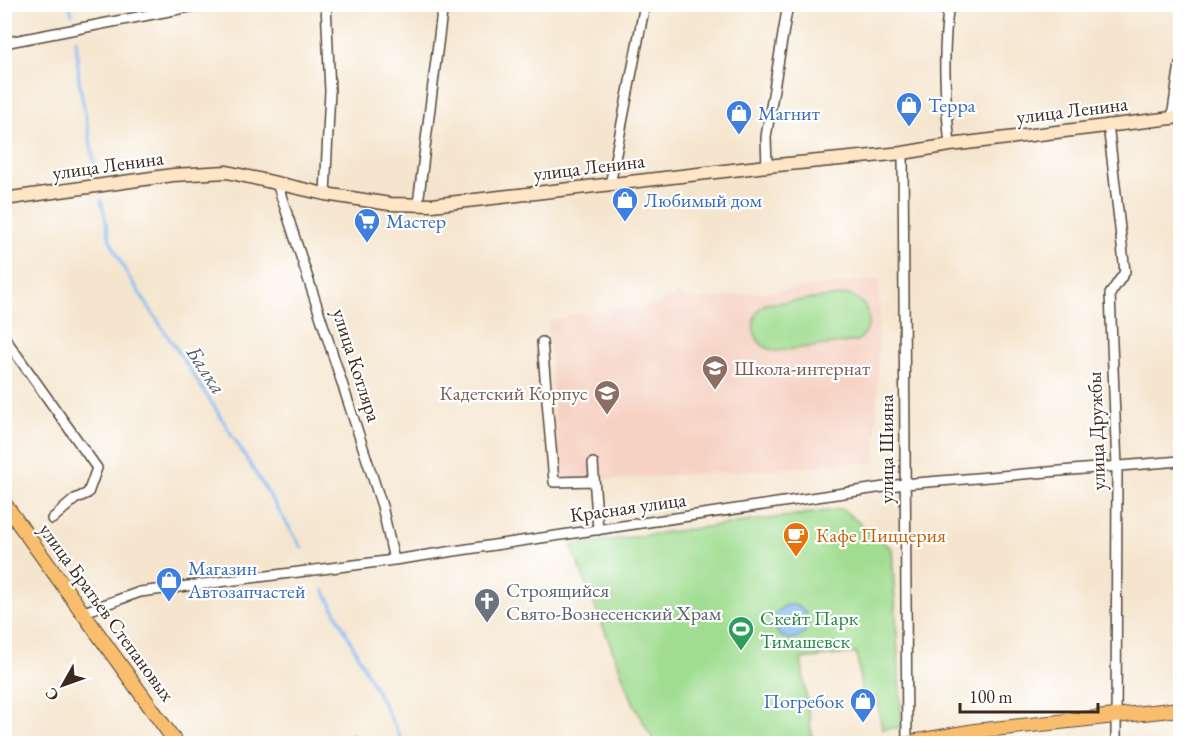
<svg xmlns="http://www.w3.org/2000/svg" width="1185" height="748" viewBox="0 0 1185 748" font-family="'EB Garamond',serif">
<style>
.built{fill:#f6d2c3}
.green{fill:#a0dd91;stroke:#6e8458;stroke-width:1.5}
.water{fill:#82bbf3;stroke:#5e7288;stroke-width:1.5}
.lines{fill:none;stroke-linecap:round;stroke-linejoin:round}
.stream{stroke:#82bbf3;stroke-width:3}
.minor-casing{stroke:#574638;stroke-width:12}
.secondary-casing{stroke:#574638;stroke-width:15}
.primary-casing{stroke:#574638;stroke-width:16}
.minor{stroke:#fff;stroke-width:9}
.secondary{stroke:#fde5c5;stroke-width:12}
.primary{stroke:#f9be6d;stroke-width:14}
.labels{text-anchor:middle;stroke-width:4.5;stroke-linejoin:round;paint-order:stroke}
.shop-label{font-size:20px;fill:#366cbe;stroke:#fff;text-anchor:start}
.street-label{font-size:20px;fill:#3b2a1e;stroke:#fff}
.education-label{font-size:20px;fill:#785e54;stroke:#fff;text-anchor:start}
.food-label{font-size:20px;fill:#c56008;stroke:#fff;text-anchor:start}
.worship-label{font-size:20px;fill:#5b616d;stroke:#fff;text-anchor:start}
.leisure-label{font-size:20px;fill:#27864d;stroke:#fff;text-anchor:start}
.water-label{font-size:21px;font-style:italic;fill:#545d69;stroke:#fff}
</style>
<rect width="100%" height="100%" fill="#fff"/>
<filter id="ink" filterUnits="userSpaceOnUse"><feTurbulence type="fractalNoise" baseFrequency=".0167" numOctaves="2"/><feDisplacementMap in="SourceGraphic" scale="12" xChannelSelector="R" yChannelSelector="G"/><feConvolveMatrix kernelMatrix="1 2 1 2 8 2 1 2 1" color-interpolation-filters="sRGB"/></filter>
<filter id="wash" filterUnits="userSpaceOnUse"><feTurbulence type="fractalNoise" baseFrequency=".008" numOctaves="4" result="noise"/><feDisplacementMap in="SourceGraphic" scale="24" xChannelSelector="R" yChannelSelector="G"/><feGaussianBlur stdDeviation="1.35" result="paint"/><feColorMatrix in="noise" values="0 0 0 0 0 0 0 0 0 0 0 0 0 0 0 0 0 1.4 0 .05"/><feComposite in="paint" operator="in"/></filter>
<g filter="url(#wash)">
<rect width="100%" height="100%" fill="#f5e5ce"/>
<path class="built" d="M880,279L876,462L559,483L548,321L567,318L568,315L661,304L662,301L680,293L681,297H694V300Z"/>
<path class="green" d="M849,295C871,302 876,328 857,341L777,351C752,348 745,318 765,304Z
M842,509L892,549L902,727L882,729L877,697L862,698L857,653L801,659L813,743H655L635,707L571,545Z"/>
<path class="water" d="M774 622a17 17 0 1 1 34 0a17 17 0 1 1-34 0Z"/>
<g class="lines">
<path class="stream" d="M69,4L72,14
M76,39L79,81L96,171
M101,200L110,240L127,274L217,411L302,548
M324,590L404,744"/>
</g>
</g>
<g filter="url(#ink)">
<g class="lines">
<g class="minor-casing">
<path id="minor" d="M949,4C942,52 945,97 950,145
M4,43L205,4
M1172,118L1180,64
M1108,124L1125,272L1110,294L1117,467L1116,744
M903,153L907,744
M767,166L766,137L788,4
M277,183L382,506L394,560
M610,185L645,4
M325,194L330,91L326,4
M418,204L443,4
M4,337L97,468L88,493L75,499L52,519
M542,342L554,482L594,481
M593,463L598,530
M84,612L140,592L394,560L904,484L1180,461
M355,744L356,743"/>
</g>
<g class="secondary-casing">
<path id="secondary" d="M4,199L173,175L227,172L325,194L390,204L432,205L767,166L903,153L950,145L1180,117"/>
</g>
<g class="primary-casing">
<path id="primary" d="M4,503L177,744
M901,744L975,731L1180,709"/>
</g>
<use href="#minor" class="minor"/>
<use href="#secondary" class="secondary"/>
<use href="#primary" class="primary"/>
</g>
</g>
<defs>
<g id="shop-pin" transform="scale(1.35)"><path d="M0 17L-7.5 6A9.5 9.5 0 1 1 7.5 6Z" fill="#3f7fe0" stroke="#fff"/><path d="M-5-2.5h2.3a2.7 3.5 0 0 1 5.4 0H5L5.5 6h-11ZM-1.5-2.5h3a1.5 2.3 0 0 0-3 0Z" fill="#fff"/></g>
<g id="supermarket-pin" transform="scale(1.35)"><path d="M0 17L-7.5 6A9.5 9.5 0 1 1 7.5 6Z" fill="#3f7fe0" stroke="#fff"/><path d="M-6-5.5h2.5l.6 2H6L4.5 2H-2.5L-4.4-4H-6ZM-1.5 3.2a1.3 1.3 0 1 0 .1 0ZM3 3.2a1.3 1.3 0 1 0 .1 0Z" fill="#fff"/></g>
<g id="school-pin" transform="scale(1.35)"><path d="M0 17L-7.5 6A9.5 9.5 0 1 1 7.5 6Z" fill="#8d6e63" stroke="#fff"/><path d="M0-5L7-2L0 1L-7-2ZM-4 1L0 2.5L4 1V4Q0 6-4 4Z" fill="#fff"/></g>
<g id="cafe-pin" transform="scale(1.35)"><path d="M0 17L-7.5 6A9.5 9.5 0 1 1 7.5 6Z" fill="#e8710a" stroke="#fff"/><path d="M-5.5-4.5H6V0H3Q3 3.5 0 3.5H-2.5Q-5.5 3.5-5.5 0ZM3-3.2v2h1.7v-2ZM-6 4.5H4V6H-6Z" fill="#fff"/></g>
<g id="church-pin" transform="scale(1.35)"><path d="M0 17L-7.5 6A9.5 9.5 0 1 1 7.5 6Z" fill="#6b7280" stroke="#fff"/><path d="M-1.2-6h2.4v3.5h3.3v2.4h-3.3V6h-2.4V-.1h-3.3v-2.4h3.3Z" fill="#fff"/></g>
<g id="stadium-pin" transform="scale(1.35)"><path d="M0 17L-7.5 6A9.5 9.5 0 1 1 7.5 6Z" fill="#2e9e5b" stroke="#fff"/><path d="M0-5a6.5 5 0 1 0 0 10a6.5 5 0 1 0 0-10ZM-3.5-1.8h7v3.6h-7Z" fill="#fff"/></g>
</defs>
<g fill-rule="evenodd">
<use href="#shop-pin" x="909" y="105"/>
<use href="#shop-pin" x="739" y="113"/>
<use href="#shop-pin" x="625" y="200"/>
<use href="#supermarket-pin" x="367" y="221"/>
<use href="#school-pin" x="715" y="368"/>
<use href="#school-pin" x="607" y="393"/>
<use href="#cafe-pin" x="796" y="535"/>
<use href="#shop-pin" x="169" y="580"/>
<use href="#church-pin" x="487" y="601"/>
<use href="#stadium-pin" x="741" y="629"/>
<use href="#shop-pin" x="863" y="701"/>
</g>
<g class="labels">
<g class="shop-label">
<text x="928" y="112">Терра</text>
<text x="758" y="120">Магнит</text>
<text x="644" y="207">Любимый дом</text>
<text x="386" y="228">Мастер</text>
<text x="188" y="575">Магазин<tspan x="188" dy="23">Автозапчастей</tspan></text>
<text x="844" y="708" text-anchor="end">Погребок</text>
</g>
<g class="street-label">
<text transform="translate(1072 110) rotate(-7)" y="7">улица Ленина</text>
<text transform="translate(108 165) rotate(-8)" y="7">улица Ленина</text>
<text transform="translate(589 167) rotate(-7)" y="7">улица Ленина</text>
<text transform="translate(357 365) rotate(72)" y="7">улица Котляра</text>
<text transform="translate(1096 431) rotate(-92)" y="7">улица Дружбы</text>
<text transform="translate(886 449) rotate(-90)" y="7">улица Шияна</text>
<text transform="translate(628 507) rotate(-8)" y="7">Красная улица</text>
<text transform="translate(107 612) rotate(54)" y="7">улица Братьев Степановых</text>
</g>
<g class="education-label">
<text x="734" y="375">Школа-интернат</text>
<text x="588" y="400" text-anchor="end">Кадетский Корпус</text>
</g>
<g class="food-label">
<text x="816" y="542">Кафе Пиццерия</text>
</g>
<g class="worship-label">
<text x="506" y="597">Строящийся<tspan x="506" dy="23">Свято-Вознесенский Храм</tspan></text>
</g>
<g class="leisure-label">
<text x="760" y="625">Скейт Парк<tspan x="760" dy="23">Тимашевск</tspan></text>
</g>
<g class="water-label">
<text transform="translate(206 370) rotate(57)" y="7">Балка</text>
</g>
</g>
<rect width="1185" height="748" fill="none" stroke="#fff" stroke-width="24"/>
<g transform="translate(63 685) rotate(230)" stroke="#ffffff" stroke-width="4.5" paint-order="stroke">
<path d="M0-4.5L10 22L0 15L-10 22Z" fill="#3b2a1e"/>
<text y="-9" font-size="16" font-weight="bold" text-anchor="middle" fill="#3b2a1e">С</text>
</g>
<path d="M960 703v9h138v-9" fill="none" stroke="#3b2a1e" stroke-width="3"/>
<text x="969" y="703" font-size="18" fill="#3b2a1e" stroke="#ffffff" stroke-width="4.5" paint-order="stroke">100 m</text>
</svg>
